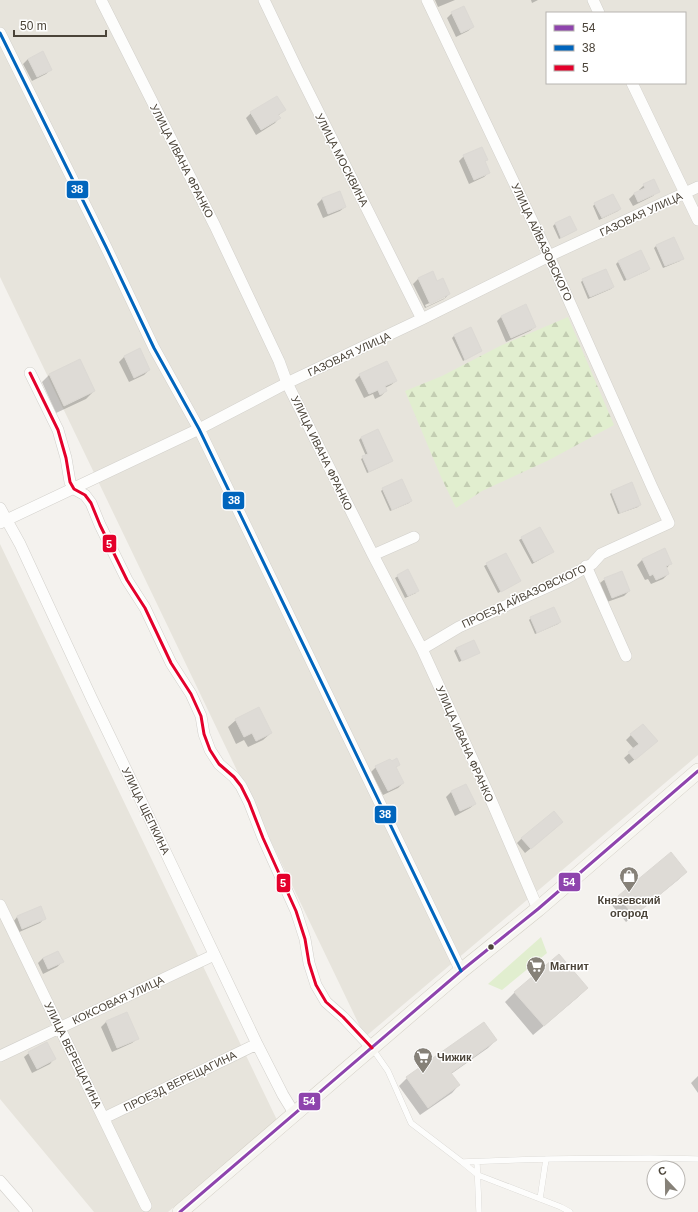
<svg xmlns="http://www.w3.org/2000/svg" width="698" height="1212" viewBox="0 0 698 1212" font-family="Helvetica,sans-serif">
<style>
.residential{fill:#e7e4dc;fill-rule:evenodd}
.green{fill:#e1eecf}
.forest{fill:url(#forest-firs)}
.shadow{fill:#0003;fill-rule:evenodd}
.building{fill:#dedbd6;stroke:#dcd9d4}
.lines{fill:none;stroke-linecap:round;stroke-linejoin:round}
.lane-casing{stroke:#d2d0cb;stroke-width:6}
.street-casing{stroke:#d2d0cb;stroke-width:12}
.secondary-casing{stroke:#d3cfc5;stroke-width:16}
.lane{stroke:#fdfdfc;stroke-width:5.5}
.street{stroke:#fdfdfc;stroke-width:11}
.secondary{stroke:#f7f6f1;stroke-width:15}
.bus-1-casing{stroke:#fff;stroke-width:6}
.bus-2-casing{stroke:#fff;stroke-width:6}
.bus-3-casing{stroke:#fff;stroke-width:6}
.bus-1{stroke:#8e44ad;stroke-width:3}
.bus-2{stroke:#0065bd;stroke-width:3}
.bus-3{stroke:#e4002b;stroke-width:3}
.bus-dot{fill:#4b4439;stroke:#fff;stroke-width:1.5}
.labels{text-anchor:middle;stroke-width:3;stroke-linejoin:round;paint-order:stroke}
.street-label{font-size:11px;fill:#4b4439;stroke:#fff}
.poi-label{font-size:11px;font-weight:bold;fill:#4b4439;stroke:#fff;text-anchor:start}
.line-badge{stroke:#fff;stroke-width:1.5}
.badge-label{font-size:11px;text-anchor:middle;font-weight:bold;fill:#fff}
</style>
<defs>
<pattern id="forest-firs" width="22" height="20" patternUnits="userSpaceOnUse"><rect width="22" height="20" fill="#e1eecf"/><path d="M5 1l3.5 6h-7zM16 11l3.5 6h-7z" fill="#c3cdb2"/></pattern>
</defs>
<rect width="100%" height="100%" fill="#f4f2ee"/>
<path class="residential" d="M0,0H698V755L365,1037L0,277ZM547,13H685V83H547Z
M0,544L277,1120L168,1212H94L0,1099Z"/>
<path class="green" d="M541,937L547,953L502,990L488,984Z"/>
<path class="forest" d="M568,317L614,425L549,460L482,491L456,508L441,477L405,391L442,376L500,346Z"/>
<path class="shadow" d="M435,0H455L438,7Z
M531,0H538L532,3Z
M452,13L473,27L468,31L456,37L447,18Z
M28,59L51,69L46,74L32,81L23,64Z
M284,110L278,116L279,118L275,123L256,135L246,118L251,113Z
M464,156L487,159L484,162L489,172L484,177L469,184L459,161Z
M644,185L658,191L653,196L633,206L629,199L634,194L640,191L639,190Z
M339,192L345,207L340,211L323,218L317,204L322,199Z
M595,204L620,209L618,211L599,220L593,206Z
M570,217L576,230L573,232L559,239L553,226L555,224Z
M657,245L682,259L680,261L663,268L654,248Z
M640,251L649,269L647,271L624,281L616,264L618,262Z
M432,272L437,282L449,294L444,299L425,308L413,284L418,279ZM445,296V298L426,307L425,305Z
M583,280L613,287L611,289L588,299L581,282Z
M502,316L535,327L530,331L506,342L497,321Z
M470,328L481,351L463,361L452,338L454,336Z
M139,350L149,370L144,375L129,382L119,362L124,357Z
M49,375L94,391L86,399L56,413L42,382Z
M360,375L396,381L391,385L385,388L386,391L381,396L375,399L373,394L364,398L355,380Z
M378,431L392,461L389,463L367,473L361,459L366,456L359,440L361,438Z
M383,489L411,501L409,503L390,511L381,491Z
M612,492L640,504L638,507L618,514L610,494Z
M540,528L550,554L532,564L519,540Z
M505,554L517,583L498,593L484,566Z
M642,560L671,563L666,569L668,574L663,579L651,584L648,579L645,580L637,565Z
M398,576L416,593L405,598L395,578Z
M605,579L629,591L624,596L607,602L600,583Z
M531,618L560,622L558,624L535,634L529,620Z
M456,649L476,654L459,662L454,651Z
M236,720L271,733L263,740L248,747L244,740L236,744L228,727Z
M631,735L651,746L629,764L624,758L634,749L626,740Z
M390,760L391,762L399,764L395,768L403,783L398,788L383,795L371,772L376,767Z
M466,785L475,804L470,808L455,816L446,797L451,792Z
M557,827L525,853L517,843L522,838Z
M686,872L678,880L626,922L611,904L619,896Z
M17,917L45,918L40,923L17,933L13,922Z
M58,952L62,962L57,967L43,974L38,963L43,958Z
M587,988L577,998L533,1035L505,1002L515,992Z
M127,1014L137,1039L132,1043L112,1052L101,1027L106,1022Z
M483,1023L496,1040L488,1048L451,1074L459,1085L452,1093L420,1115L399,1086L407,1078Z
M29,1053L54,1059L50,1064L32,1073L24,1057Z
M698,1076V1093L691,1083Z"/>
<path class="building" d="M464,6L474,27L461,33L451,12Z
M43,51L52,70L37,77L28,59Z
M277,96L286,110L278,115L281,118L261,130L250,112Z
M482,147L488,160L485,161L490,173L474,180L463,155Z
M654,179L660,192L638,202L634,193L645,188L643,184Z
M340,191L346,207L328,214L322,198Z
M613,194L621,209L602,218L594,203Z
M570,216L577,230L561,238L555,223Z
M674,237L684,259L665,266L656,245Z
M641,250L650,269L627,280L618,261Z
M606,269L614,287L590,297L582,279Z
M433,271L437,281L443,278L450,294L430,304L418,278Z
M526,304L536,327L511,338L501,316Z
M471,327L482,351L465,360L454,335Z
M140,348L150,370L134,378L124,356Z
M80,359L95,391L64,406L49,374Z
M387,361L397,381L385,386L387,391L380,395L378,390L369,394L359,374Z
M378,429L393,461L369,472L362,456L368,454L361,437Z
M402,479L412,501L392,510L382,488Z
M632,482L641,505L620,513L611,491Z
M540,527L554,552L534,562L521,537Z
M665,548L672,564L666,566L669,574L656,580L653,574L650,576L642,559Z
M506,553L521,581L501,592L486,563Z
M408,569L419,591L408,596L397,575Z
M622,571L630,591L612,598L604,578Z
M554,607L561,622L537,633L530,617Z
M474,640L480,653L462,661L456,648Z
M259,707L272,733L256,741L252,733L244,737L235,719Z
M643,724L658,741L635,760L628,752L639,744L630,734Z
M397,758L400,765L396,767L404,783L388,791L375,766L390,759L392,761Z
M466,784L476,804L460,811L451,791Z
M554,811L563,822L531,849L521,838Z
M671,852L687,872L634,916L618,896Z
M41,906L46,919L22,929L17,916Z
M58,951L64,962L48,969L43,958Z
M559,954L588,988L544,1026L514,992Z
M127,1012L139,1039L117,1048L106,1021Z
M484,1022L497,1040L451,1073L460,1085L428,1108L406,1077Z
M47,1042L56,1059L37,1069L28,1052Z"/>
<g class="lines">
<g class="lane-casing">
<path id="lane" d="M372,1048L388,1071L411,1123L462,1162L546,1159L650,1158L698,1159
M462,1162L478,1175L561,1207L570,1212
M477,1162L479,1212
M540,1199L546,1159"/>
</g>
<g class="street-casing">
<path id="street" d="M101,0L215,226L279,361L287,383L373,555L422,649L488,793L538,909
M264,0L297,69L422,319
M593,0L599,13
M0,33L106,247L154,348L199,429L461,971
M632,83L698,220
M30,373L58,430L66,458L70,482L74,489L85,495L91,503L100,525L127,580L145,608L171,663L191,694L201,716L204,734L210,750L219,764L234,777L241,786L249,802L263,838L296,911L305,939L309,963L316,985L326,1002L343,1017L372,1048
M0,508L20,544L91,697L146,811L257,1044L283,1095L294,1113
M0,523L199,429L287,383L422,319L549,256L698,187
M373,555L414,537
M586,566L626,656
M422,649L459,627L567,578L592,564L601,554L669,523L652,487L549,256L427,0
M0,905L146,1206
M0,1056L214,955
M104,1118L257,1044
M0,1181L27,1212"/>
</g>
<g class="secondary-casing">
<path id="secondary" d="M180,1212L461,971L538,909L698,771"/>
</g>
<use href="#lane" class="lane"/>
<use href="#street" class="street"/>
<use href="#secondary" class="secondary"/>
<g class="bus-1-casing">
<path id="bus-1" d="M180,1212L461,971L538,909L698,771"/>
</g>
<g class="bus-2-casing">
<path id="bus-2" d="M0,33L106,247L154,348L199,429L461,971"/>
</g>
<g class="bus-3-casing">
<path id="bus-3" d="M30,373L58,430L66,458L70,482L74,489L85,495L91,503L100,525L127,580L145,608L171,663L191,694L201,716L204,734L210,750L219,764L234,777L241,786L249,802L263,838L296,911L305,939L309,963L316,985L326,1002L343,1017L372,1048"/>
</g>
<use href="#bus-1" class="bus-1"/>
<use href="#bus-2" class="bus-2"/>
<use href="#bus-3" class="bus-3"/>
</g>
<defs>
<g id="shop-pin" transform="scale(1)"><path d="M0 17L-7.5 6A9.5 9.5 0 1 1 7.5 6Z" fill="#868178" stroke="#fff"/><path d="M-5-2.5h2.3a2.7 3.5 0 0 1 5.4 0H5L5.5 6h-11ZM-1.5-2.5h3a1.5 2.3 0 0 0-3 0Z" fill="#fff"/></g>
<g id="supermarket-pin" transform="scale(1)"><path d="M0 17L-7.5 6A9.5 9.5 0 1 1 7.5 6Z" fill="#868178" stroke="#fff"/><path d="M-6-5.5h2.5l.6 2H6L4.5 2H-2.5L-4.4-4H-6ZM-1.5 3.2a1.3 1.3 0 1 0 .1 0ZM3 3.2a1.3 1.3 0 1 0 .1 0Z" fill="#fff"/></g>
</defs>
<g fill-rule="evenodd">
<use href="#shop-pin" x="629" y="876"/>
<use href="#supermarket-pin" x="536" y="966"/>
<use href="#supermarket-pin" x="423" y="1057"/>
</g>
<circle class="bus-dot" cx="491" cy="947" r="3.5"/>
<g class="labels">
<g class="street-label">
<text transform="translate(342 160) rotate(63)" y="4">УЛИЦА МОСКВИНА</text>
<text transform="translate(182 161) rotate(63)" y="4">УЛИЦА ИВАНА ФРАНКО</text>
<text transform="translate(641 214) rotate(-25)" y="4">ГАЗОВАЯ УЛИЦА</text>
<text transform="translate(542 242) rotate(65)" y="4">УЛИЦА АЙВАЗОВСКОГО</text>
<text transform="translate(349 354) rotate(-25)" y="4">ГАЗОВАЯ УЛИЦА</text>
<text transform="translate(322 453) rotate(64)" y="4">УЛИЦА ИВАНА ФРАНКО</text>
<text transform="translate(524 596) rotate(-25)" y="4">ПРОЕЗД АЙВАЗОВСКОГО</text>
<text transform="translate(465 744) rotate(66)" y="4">УЛИЦА ИВАНА ФРАНКО</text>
<text transform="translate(146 811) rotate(64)" y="4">УЛИЦА ЩЕПКИНА</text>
<text transform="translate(118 1000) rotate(-25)" y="4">КОКСОВАЯ УЛИЦА</text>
<text transform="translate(73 1055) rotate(64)" y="4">УЛИЦА ВЕРЕЩАГИНА</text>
<text transform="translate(180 1081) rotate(-26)" y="4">ПРОЕЗД ВЕРЕЩАГИНА</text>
</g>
<g class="poi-label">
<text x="629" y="904" text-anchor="middle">Князевский<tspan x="629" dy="13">огород</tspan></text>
<text x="550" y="970">Магнит</text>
<text x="437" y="1061">Чижик</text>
</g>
</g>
<g class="line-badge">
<rect x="66" y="180" width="23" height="19" rx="4" fill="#0065bd"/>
<rect x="222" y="491" width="23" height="19" rx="4" fill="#0065bd"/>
<rect x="102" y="534" width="15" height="19" rx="4" fill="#e4002b"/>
<rect x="374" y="805" width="23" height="19" rx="4" fill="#0065bd"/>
<rect x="558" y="872" width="23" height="20" rx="4" fill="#8e44ad"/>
<rect x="276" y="873" width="15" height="20" rx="4" fill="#e4002b"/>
<rect x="298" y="1092" width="23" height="19" rx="4" fill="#8e44ad"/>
</g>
<g class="badge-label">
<text x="77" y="193">38</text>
<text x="234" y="504">38</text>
<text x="109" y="548">5</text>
<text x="385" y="818">38</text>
<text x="569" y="886">54</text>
<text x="283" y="887">5</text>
<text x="309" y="1105">54</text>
</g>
<rect x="546" y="12" width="140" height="72" fill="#ffffff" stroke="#b7b4b0"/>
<rect x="554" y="25" width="20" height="6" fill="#8e44ad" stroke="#b7b4b0"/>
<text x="582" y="32" font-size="12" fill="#4b4439">54</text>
<rect x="554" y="45" width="20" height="6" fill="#0065bd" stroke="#b7b4b0"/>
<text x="582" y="52" font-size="12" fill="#4b4439">38</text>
<rect x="554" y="65" width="20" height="6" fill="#e4002b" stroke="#b7b4b0"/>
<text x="582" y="72" font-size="12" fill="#4b4439">5</text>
<g transform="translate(666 1180) rotate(338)"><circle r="19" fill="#ffffff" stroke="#b7b4b0"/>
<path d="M0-3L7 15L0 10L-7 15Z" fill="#868178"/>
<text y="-6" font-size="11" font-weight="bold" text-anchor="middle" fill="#4b4439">С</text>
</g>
<path d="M14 30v6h92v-6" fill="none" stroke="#4b4439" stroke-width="2"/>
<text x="20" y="30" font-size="12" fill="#4b4439" stroke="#ffffff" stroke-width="3" paint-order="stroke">50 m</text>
</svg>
